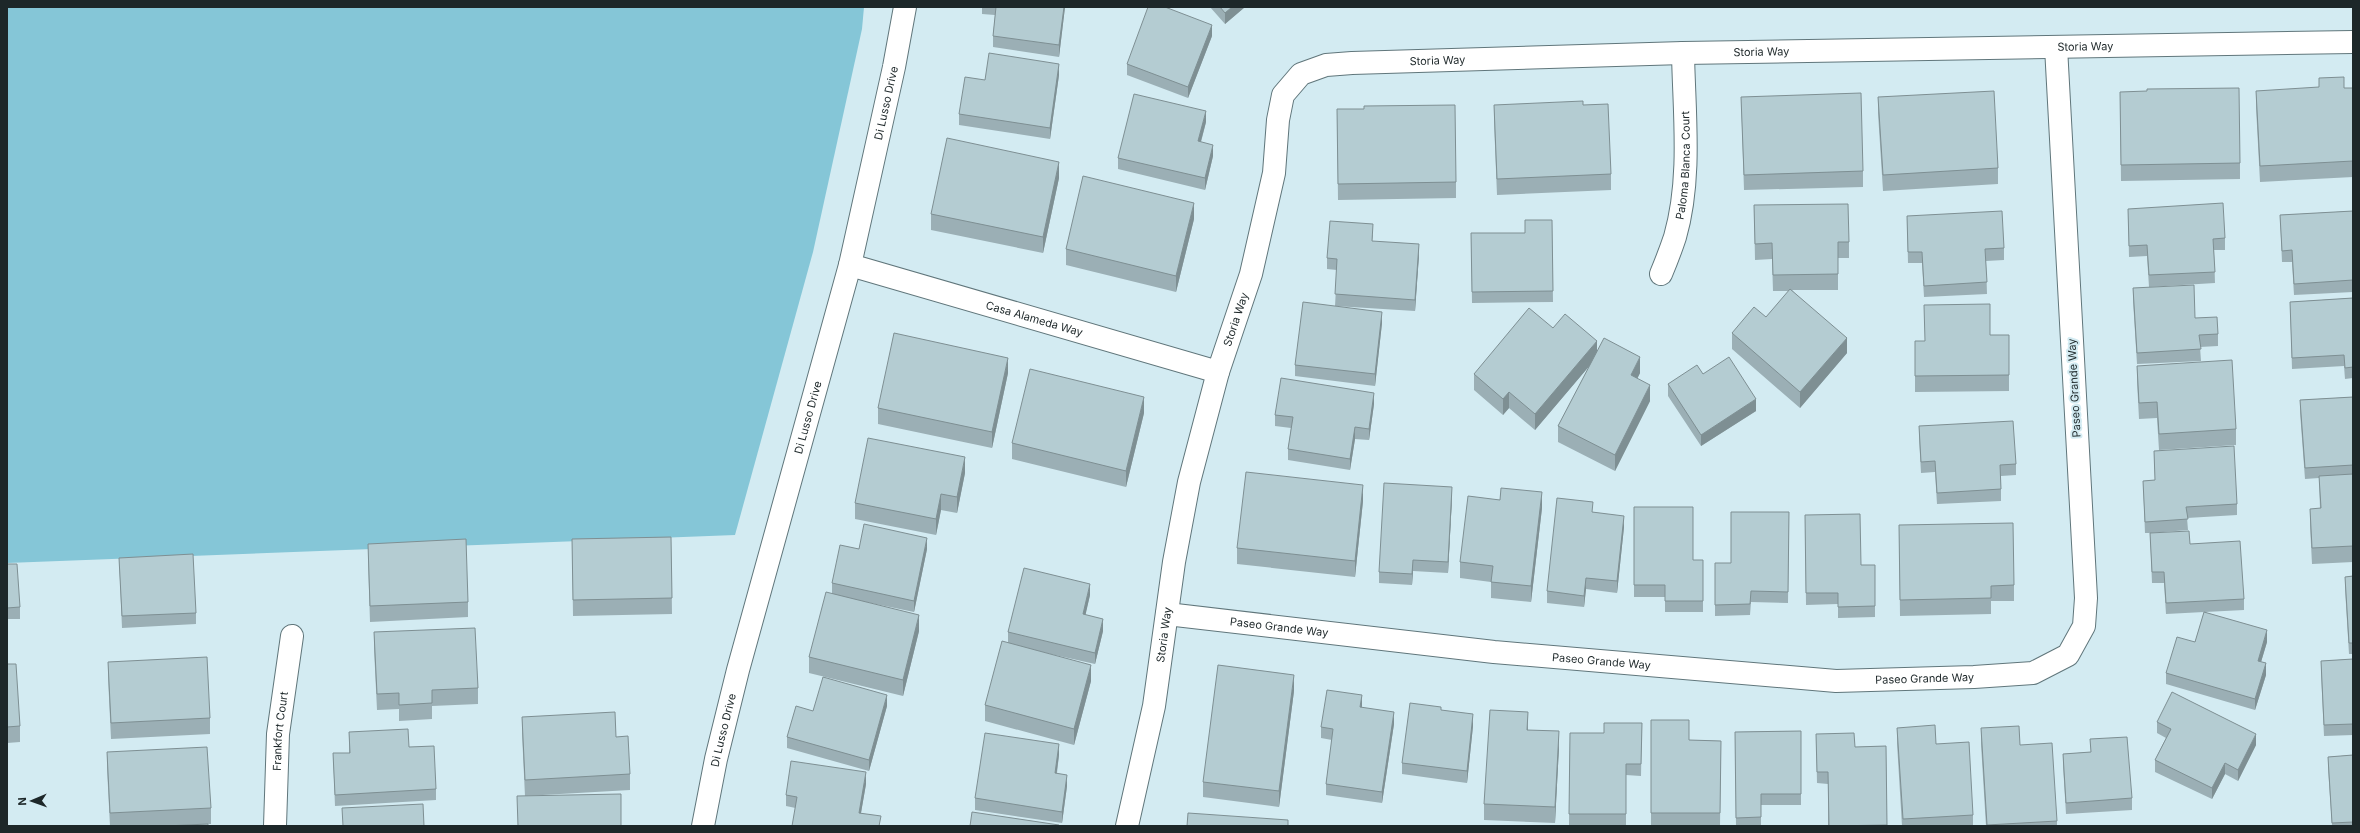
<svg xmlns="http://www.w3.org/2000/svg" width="2360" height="833" viewBox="0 0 2360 833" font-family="Inter,sans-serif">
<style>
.green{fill:#85c6d7}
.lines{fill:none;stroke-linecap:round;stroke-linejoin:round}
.minor-casing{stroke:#60767b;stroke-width:24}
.minor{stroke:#fff;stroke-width:22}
.wall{fill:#9bafb5}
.shaded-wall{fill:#7e8f93}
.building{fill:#b4ccd2;stroke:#7e8f93}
.labels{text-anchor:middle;stroke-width:4;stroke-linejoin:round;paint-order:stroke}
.street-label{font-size:11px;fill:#1d2729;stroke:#d3ebf2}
</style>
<rect width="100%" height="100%" fill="#d3ebf2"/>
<path class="green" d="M7,7H864L862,29L813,252L735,535L7,563Z"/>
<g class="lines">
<g class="minor-casing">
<g id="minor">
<path id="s1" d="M850,265L1218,372"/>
<path id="s2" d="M1661,274C1666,262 1671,249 1675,237C1692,178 1684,112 1683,53"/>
<path id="s3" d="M1167,614L1494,652L1836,681L1974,677L2033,673L2068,655L2084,626L2086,598L2056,47"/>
<path id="s4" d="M275,826L278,734L292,636"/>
<path id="s5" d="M703,826L716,759L738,670L850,265L894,67L905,7"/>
<path id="s6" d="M1127,826L1154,706L1174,562L1189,482L1218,372L1251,274L1274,173L1278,120L1283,95L1301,74L1326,65L1352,63L1683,53L2353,42"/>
</g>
</g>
<use href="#minor" class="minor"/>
</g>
<path class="wall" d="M982,7H1065L1059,57L993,47V36L995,15L982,14Z
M1210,7H1245L1225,24Z
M1212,36L1188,98L1127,75V64Z
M1059,75L1050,139L959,125V114L985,80Z
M2344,88H2353V177L2260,182L2256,107V91Z
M2120,92L2240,163V179L2121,181Z
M1741,97L1863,171V187L1744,190Z
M1878,97L1998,168V184L1883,191L1878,113Z
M1494,105H1583L1611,174V190L1497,195L1494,121Z
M1337,109L1456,182V198L1338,200Z
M1206,122L1201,142L1213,156L1205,190L1118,169V158Z
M1059,178L1043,253L931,230V214Z
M1754,205L1849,242V258H1838V290H1792L1847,353L1800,408L1732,349V333L1766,317L1789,291H1773L1772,259L1755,260Z
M2128,209L2225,238V250H2214L2215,283L2149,287L2147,256L2129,257Z
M2353,211V292L2294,295L2292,262H2282L2280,215Z
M1907,216L2004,248V260L1986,261L1987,294L1924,297L1922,263H1908Z
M1194,219L1176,292L1066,265V249Z
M1552,220L1553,302L1472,303L1471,233H1525Z
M1373,235L1372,241L1419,255L1415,311L1335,306L1337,270L1327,269V258Z
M2133,288L2195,318L2218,334V346L2200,347L2201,361L2137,364L2133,300Z
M2353,298V378L2345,379L2344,366L2292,369L2290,302Z
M1382,323L1375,386L1295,376V365Z
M1553,328L1597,351L1640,373L1637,379L1650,401L1615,471L1558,442V426L1590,365L1535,430L1509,408L1503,415L1474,390V374Z
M1990,335H2009V391L1915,392V341H1924Z
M2137,366L2236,429V445L2159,450L2157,418L2139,419L2137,381Z
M1008,373L992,448L878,424V408Z
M1703,374L1756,411L1701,446L1668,396V384Z
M2353,397V562L2312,564L2310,525V509H2320L2319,478L2305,479L2300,412V400Z
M1374,404L1369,440L1355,439L1350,470L1288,460V449L1291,428L1275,426V415Z
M1144,413L1126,487L1012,459V443Z
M1919,426L2016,464V475L2001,476V501L1937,504L1935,472L1921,473L1919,437Z
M2154,451L2237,504V515L2187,518L2188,530L2151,533L2190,544L2244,599V610L2205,612L2267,642L2261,662L2266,675L2255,710L2166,684V673L2195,642L2204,612L2166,614L2164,583H2152L2150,533H2145L2143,481L2155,480Z
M965,473L957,513L941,510L936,535L855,519V503Z
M1452,498L1448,573L1413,571L1412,585L1379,583V572Z
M1363,501L1355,577L1237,564V548Z
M1634,507L1693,560H1703V612H1665V597H1634Z
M1542,508L1531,602L1491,598V582L1460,578V562Z
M1593,512L1624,527L1617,593L1586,589L1584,607L1547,603V591Z
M1789,512L1788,603L1751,602L1750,615L1715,616V563H1731Z
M1805,515L1861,565H1875V617L1838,618V604L1806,605Z
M1899,525L2014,585V601H1991V614L1900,616Z
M671,537L672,614L573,616L572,539Z
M368,544L468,602V617L370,622L368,560Z
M859,549H927L914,612L866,602L919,631L903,696L809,673V657L832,593V583Z
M119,558L196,613V624L122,628Z
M7,564L20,607V619H7Z
M2353,576V654H2349L2345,588V577Z
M1090,595L1085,615L1103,631L1095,664L1037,651L1091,681L1074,745L985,721V705L1008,643V632Z
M374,632L478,688V704L432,706V719L399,721V709L377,710L374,648Z
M2353,659V735L2324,736L2321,672V661Z
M108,662L210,718V734L111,739L108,677Z
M7,664L20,726V742L7,743Z
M1294,691L1279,807L1203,797V782Z
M887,706L869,771L787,748V737L813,711Z
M1362,706L1361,707L1394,724L1382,803L1326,795V784L1332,740L1321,738V727Z
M522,717L616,737L630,774V790L525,796L522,733Z
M1651,720L1689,740L1721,741L1720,826H1651Z
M2157,722L2256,745L2238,781L2225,774L2212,799L2155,772V760L2166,738L2157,733Z
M1642,723L1641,776L1626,775V825H1569L1570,733H1604Z
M1473,726L1467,783L1402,774V763Z
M1897,728L1936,744L1973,815V826H1902L1897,743Z
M1981,728L2020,745L2057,821V826H1986L1981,744Z
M1528,730L1559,747L1555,823L1484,820V804Z
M1801,731V805H1761V826H1736L1735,732Z
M349,732L409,747L436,789V800L335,806L333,753H349Z
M1816,734L1855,747L1886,746L1887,826H1828V784L1817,783Z
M2090,739L2132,798V810L2066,814L2063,765V754L2091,752Z
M107,752L211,808V824H208V826H110L107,768Z
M1059,755L1057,773L1067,786L1062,823L975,810V798Z
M2353,755V826H2332L2328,768V757Z
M866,784L861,813L881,826L786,806V795Z"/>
<path class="shaded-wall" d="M1064,7H1065L1059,57V45Z
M1232,7H1245L1225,24V13Z
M1212,25V36L1188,98V87Z
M1059,64V75L1050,139V128Z
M1206,111V122L1198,152V141Z
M1213,145V156L1205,190V178Z
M1059,162V178L1043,253V237Z
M1194,203V219L1176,292V276Z
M1419,244V255L1415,311V300Z
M1382,312V323L1375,386V374Z
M1847,338V353L1800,408V392Z
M1597,341V357L1535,430V414Z
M1640,357V373L1631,391V375Z
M1008,358V373L992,448V432Z
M1650,385V401L1615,471V455Z
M1509,392V408L1503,415V399Z
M1374,393V404L1369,440V429Z
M1144,397V413L1126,487V471Z
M1756,399V411L1701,446V435Z
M1355,427V439L1350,470V459Z
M965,457V473L957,513V497Z
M1363,485V501L1355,577V561Z
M1452,487V498L1448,573V562Z
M1542,492V508L1531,602V586Z
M941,494V510L936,535V519Z
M1624,516V527L1617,593V581Z
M927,538V549L914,612V601Z
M1413,560V571L1412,585V574Z
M1586,578V589L1584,607V596Z
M1090,584V595L1083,626V614Z
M919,615V631L903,696V680Z
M1103,619V631L1095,664V653Z
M2267,630V642L2258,672V661Z
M2266,663V675L2255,710V699Z
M1091,665V681L1074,745V729Z
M1294,675V691L1279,807V791Z
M887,695V706L869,771V760Z
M1362,695V706L1360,718V707Z
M1394,712V724L1382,803V792Z
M1528,712V728L1527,746V730Z
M1473,714V726L1467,783V771Z
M1559,731V747L1555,823V807Z
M2256,734V745L2238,781V770Z
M1059,744V755L1055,784V773Z
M2225,763V774L2212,799V788Z
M866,772V784L859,824V813Z
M1067,775V786L1062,823V812Z"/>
<path class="building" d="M996,7H1064L1059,45L993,36Z
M1148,7H1165L1212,25L1188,87L1127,64Z
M1220,7H1232L1225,13Z
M989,53L1059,64L1050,128L959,114L965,77L985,80Z
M2344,77V88H2353V161L2260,166L2256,91L2319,87V78Z
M2239,88L2240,163L2121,165L2120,92L2147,91V89Z
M1994,91L1998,168L1883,175L1878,97Z
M1861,93L1863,171L1744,175L1741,97Z
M1134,94L1206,111L1198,141L1213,145L1205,178L1118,158Z
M1583,101V105L1608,104L1611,174L1497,179L1494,105Z
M1455,105L1456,182L1338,184L1337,109H1364V106Z
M947,138L1059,162L1043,237L931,214Z
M1083,176L1194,203L1176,276L1066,249Z
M2223,203L2225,238L2213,239L2215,272L2149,275L2147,245L2129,246L2128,209Z
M1848,204L1849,242H1838V274L1773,275L1772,243L1755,244L1754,205Z
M2002,211L2004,248L1985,249L1987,282L1924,286L1922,252H1908L1907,216Z
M2353,211V280L2294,284L2292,250L2282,251L2280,215Z
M1525,220H1552L1553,291L1472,292L1471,233H1525Z
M1330,221L1373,224L1372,241L1419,244L1415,300L1335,294L1337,259L1327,258Z
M2194,285L2195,318L2217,317L2218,334L2199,335L2201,349L2137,353L2133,288Z
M1790,289L1847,338L1800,392L1732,333L1754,307L1766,317Z
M2353,298V367L2345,368L2344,355L2292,358L2290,302Z
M1303,302L1382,312L1375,374L1295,365Z
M1990,304V335H2009V375L1915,376V341H1925L1924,305Z
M1529,308L1553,328L1565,314L1597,341L1535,414L1509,392L1503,399L1474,374Z
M894,333L1008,358L992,432L878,408Z
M1604,338L1640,357L1631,375L1650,385L1615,455L1558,426Z
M1729,357L1756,399L1701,435L1668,384L1697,365L1703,374Z
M2232,360L2236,429L2159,434L2157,402L2139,403L2137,366Z
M1030,369L1144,397L1126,471L1012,443Z
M1281,378L1374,393L1369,429L1355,427L1350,459L1288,449L1293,417L1275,415Z
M2353,397V465L2305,468L2300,400Z
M2013,421L2016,464L2000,465L2001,489L1937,493L1935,461L1921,462L1919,426Z
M868,438L965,457L957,497L941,494L936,519L855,503Z
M2234,446L2237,504L2186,507L2188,519L2145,522L2143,481L2155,480L2154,451Z
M1246,472L1363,485L1355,561L1237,548Z
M2353,474V546L2312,548L2310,509L2321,508L2319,476Z
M1384,483L1452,487L1448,562L1413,560L1412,574L1379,572Z
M1501,488L1542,492L1531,586L1491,582L1493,566L1460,562L1468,496L1500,500Z
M1557,498L1593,502L1592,512L1624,516L1617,581L1586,578L1584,596L1547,591Z
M1634,507H1693V560H1703V601H1665V585H1634Z
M1731,512H1789L1788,592L1751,591L1750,604L1715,605V563H1731Z
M1860,514L1861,565H1875V606L1838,607V593H1806L1805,515Z
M2013,523L2014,585L1991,586V598L1900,600L1899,525Z
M864,524L927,538L914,601L832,583L840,545L859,549Z
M2189,531L2190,544L2240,541L2244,599L2166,603L2164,572H2152L2150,533Z
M671,537L672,598L573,600L572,539Z
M466,539L468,602L370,606L368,544Z
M193,554L196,613L122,616L119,558Z
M7,564H17L20,607L7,608Z
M1024,568L1090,584L1083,614L1103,619L1095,653L1008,632Z
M2353,576V643H2349L2345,577Z
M826,592L919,615L903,680L809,657Z
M2204,612L2267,630L2258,661L2266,663L2255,699L2166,673L2177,637L2195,642Z
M475,628L478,688L432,690V703L399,705V693L377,694L374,632Z
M1002,641L1091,665L1074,729L985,705Z
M207,657L210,718L111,723L108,662Z
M2353,659V724L2324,725L2321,661Z
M7,664H16L20,726L7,727Z
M1218,665L1294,675L1279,791L1203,782Z
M823,677L887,695L869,760L787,737L796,706L813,711Z
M1327,690L1362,695L1360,707L1394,712L1382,792L1326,784L1333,729L1321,727Z
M2172,692L2256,734L2238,770L2225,763L2212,788L2155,760L2171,729L2157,722Z
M1410,703L1441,707V710L1473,714L1467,771L1402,763Z
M1490,710L1528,712L1527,730L1559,731L1555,807L1484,804Z
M615,712L616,737L628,736L630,774L525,780L522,717Z
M1651,720H1689V740L1721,741L1720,813H1651Z
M1604,723H1642L1641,764H1626V814H1569L1570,733H1604Z
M1935,725L1936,744L1969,742L1973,815L1903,819L1897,728Z
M2019,726L2020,745L2052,743L2057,821L1987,825L1981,728Z
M408,729L409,747L434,746L436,789L335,795L333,753H350L349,732Z
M1801,731V794H1761V817L1736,818L1735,732Z
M985,733L1059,744L1055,773L1067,775L1062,812L975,798Z
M1854,733L1855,747L1886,746L1887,825L1829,826L1828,772H1817L1816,734Z
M2127,737L2132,798L2066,803L2063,754L2091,752L2090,739Z
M207,747L211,808L110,813L107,752Z
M2353,755V822L2332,823L2328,757Z
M791,761L866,772L859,813L881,816L879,826H792L797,797L786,795Z
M621,794V826H518L517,796Z
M423,804L424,826H343L342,808Z
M972,812L1059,825L1058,826H970Z
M1188,813L1288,820V826H1187Z
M208,824V826H165Z"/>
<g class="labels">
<g class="street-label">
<text dy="4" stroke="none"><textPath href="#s6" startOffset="1563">Storia Way</textPath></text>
<text dy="4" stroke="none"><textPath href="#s6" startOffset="1239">Storia Way</textPath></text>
<text dy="4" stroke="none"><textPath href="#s6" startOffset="915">Storia Way</textPath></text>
<text dy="4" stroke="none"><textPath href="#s5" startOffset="746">Di Lusso Drive</textPath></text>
<text dy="4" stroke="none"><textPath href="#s2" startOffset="112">Paloma Blanca Court</textPath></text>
<text dy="4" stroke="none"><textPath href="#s1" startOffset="192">Casa Alameda Way</textPath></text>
<text dy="4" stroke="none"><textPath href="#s6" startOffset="519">Storia Way</textPath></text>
<text transform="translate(2074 388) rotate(-93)" y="4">Paseo Grande Way</text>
<text dy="4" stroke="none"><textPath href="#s5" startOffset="422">Di Lusso Drive</textPath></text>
<text dy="4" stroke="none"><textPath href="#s3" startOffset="113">Paseo Grande Way</textPath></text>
<text dy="4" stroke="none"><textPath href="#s6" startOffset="195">Storia Way</textPath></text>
<text dy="4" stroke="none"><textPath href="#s3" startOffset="437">Paseo Grande Way</textPath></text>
<text dy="4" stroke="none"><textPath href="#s3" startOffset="761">Paseo Grande Way</textPath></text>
<text dy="4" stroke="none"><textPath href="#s5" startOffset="98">Di Lusso Drive</textPath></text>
<text dy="4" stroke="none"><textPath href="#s4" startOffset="95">Frankfort Court</textPath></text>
</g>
</g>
<rect width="2360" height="833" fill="none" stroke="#1d2729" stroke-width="16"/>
<g transform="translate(32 801) rotate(268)" stroke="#d3ebf2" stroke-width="3" paint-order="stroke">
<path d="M0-3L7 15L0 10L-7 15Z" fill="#1d2729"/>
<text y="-6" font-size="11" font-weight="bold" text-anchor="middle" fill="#1d2729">N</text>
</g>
</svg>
